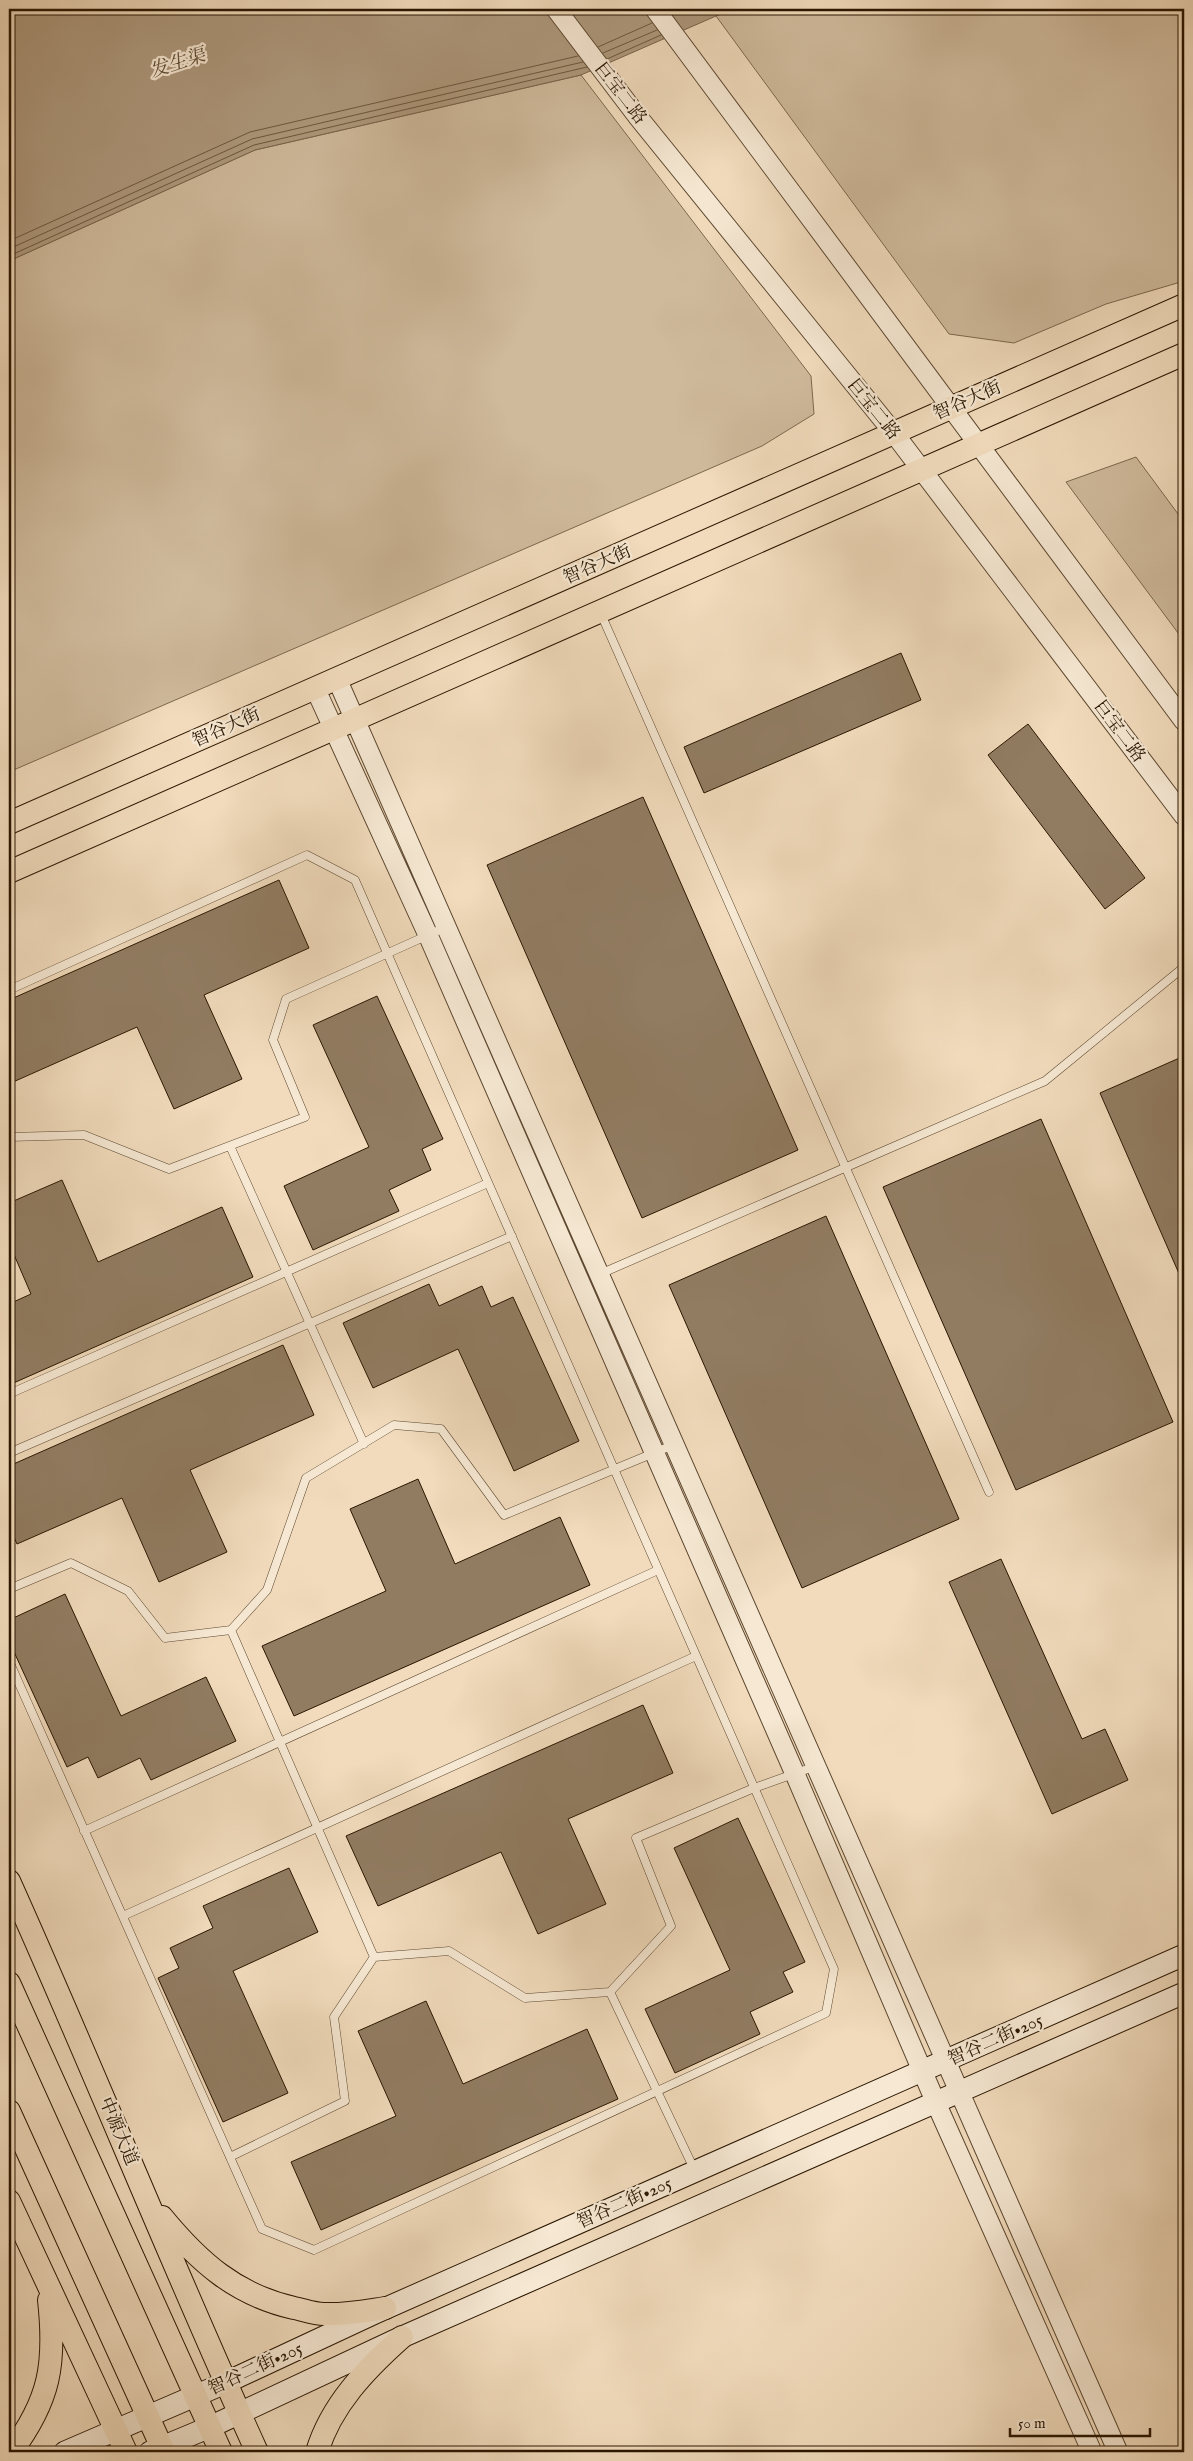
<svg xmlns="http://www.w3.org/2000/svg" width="1193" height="2461" viewBox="0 0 1193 2461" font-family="'IM FELL English','Noto Serif SC',serif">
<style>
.green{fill:#cfba9c;stroke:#7c684e}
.water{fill:#ad987c;stroke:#79644a}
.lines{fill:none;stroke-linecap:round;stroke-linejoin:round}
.shore{stroke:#6c573e;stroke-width:1}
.building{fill:#917c62;stroke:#2a1600}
.service-casing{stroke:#5c472f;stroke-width:9}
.tertiary-casing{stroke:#5c472f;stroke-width:21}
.secondary-casing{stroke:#2a1600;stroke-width:23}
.primary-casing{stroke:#2a1600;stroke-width:24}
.service{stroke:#f6e8d3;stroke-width:8}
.tertiary{stroke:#f6e8d3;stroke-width:19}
.secondary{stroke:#f6e8d3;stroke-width:21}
.primary{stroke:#f1dbbc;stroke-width:22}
.labels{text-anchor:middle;stroke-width:4.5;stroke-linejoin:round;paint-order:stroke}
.street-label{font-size:18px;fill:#2a1600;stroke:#f6e8d3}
.water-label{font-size:19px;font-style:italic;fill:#5e4a32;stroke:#f6e8d3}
</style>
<rect width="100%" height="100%" fill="#f1dbbc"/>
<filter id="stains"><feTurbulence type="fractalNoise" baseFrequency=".004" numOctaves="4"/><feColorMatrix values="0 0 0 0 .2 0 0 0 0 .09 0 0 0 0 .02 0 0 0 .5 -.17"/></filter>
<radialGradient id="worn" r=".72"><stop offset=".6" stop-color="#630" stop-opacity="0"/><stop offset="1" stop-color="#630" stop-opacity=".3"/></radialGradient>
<path class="green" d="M732,9H1184V281L1106,304L1014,343L949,334L716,16Z
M581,75L811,376L814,414L762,446L9,772V261L255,150Z
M1136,457L1184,522V641L1066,482Z"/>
<path class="water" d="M9,9H732L581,75L255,150L9,261Z"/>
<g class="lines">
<path class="shore" d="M598,47L652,23
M603,53L657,30
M607,59L661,35
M9,241L250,132L578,56
M9,249L252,139L583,62
M9,256L254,145L587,67"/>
</g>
<path class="building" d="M901,653L921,700L704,793L684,747Z
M1028,724L1145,878L1105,909L988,755Z
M643,797L798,1150L642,1218L487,865Z
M279,880L309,948L204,995L242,1079L174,1109L137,1027L13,1082L9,1072V1000Z
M377,996L443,1139L422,1149L431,1170L389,1190L399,1211L313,1250L284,1186L369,1147L313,1025Z
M1184,1056V1285L1100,1093Z
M1041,1119L1173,1422L1016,1490L883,1187Z
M62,1180L98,1262L222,1207L253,1277L9,1385V1304L31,1294L9,1243V1203Z
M826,1216L959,1519L802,1588L669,1285Z
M429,1284L439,1306L482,1286L491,1307L513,1297L579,1441L514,1471L458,1349L373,1388L343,1323Z
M283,1345L314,1415L190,1470L227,1552L159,1582L122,1498L17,1544L9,1526V1466Z
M418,1479L455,1564L560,1517L590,1585L294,1716L262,1646L386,1591L350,1509Z
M1001,1559L1082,1739L1105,1729L1128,1780L1052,1814L949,1582Z
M65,1594L121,1716L206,1677L236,1741L151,1780L140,1758L98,1778L88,1757L67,1767L9,1641V1620Z
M643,1705L673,1773L568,1819L606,1904L538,1934L501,1852L378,1906L346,1836Z
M738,1818L805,1962L783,1972L793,1992L750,2012L760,2034L675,2073L645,2009L730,1970L674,1848Z
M289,1868L318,1932L233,1971L288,2093L223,2122L158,1978L179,1968L170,1948L213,1928L203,1906Z
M426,2001L463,2084L587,2029L618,2099L321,2230L291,2162L396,2116L358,2031Z"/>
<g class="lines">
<g class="service-casing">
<path id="service" d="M601,614L989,1492
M9,990L307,855L355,880L834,1969L826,2013L314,2250L262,2229L9,1661
M9,1137L84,1135L169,1169L305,1117L273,1040L286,999L446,927
M230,1146L364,1444
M600,1274L1045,1081L1184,967
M9,1394L488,1183
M9,1453L512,1236
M9,1589L71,1563L128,1591L165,1638L231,1630L267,1590L306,1478L394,1425L441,1429L504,1515L673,1445
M231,1630L374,1957
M84,1831L658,1570
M123,1916L696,1656
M610,1992L695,2171
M230,2157L345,2101L334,2017L374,1957L449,1951L525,1998L610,1992L671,1926L636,1838L754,1788L816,1766"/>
</g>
<g class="tertiary-casing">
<path id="tertiary" d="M556,9L638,117L893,432L1184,816
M655,9L1184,721
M337,679L1118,2452
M315,688L428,935L795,1774L936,2103L1092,2452"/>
</g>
<g class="secondary-casing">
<path id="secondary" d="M65,2452L225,2383L375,2313L1184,1955
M150,2452L210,2427L402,2337L1184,1993"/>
</g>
<g class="primary-casing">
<path id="primary" d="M9,823L1184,305
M9,872L1184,354
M9,1881C94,2070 171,2263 257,2452
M9,1983L221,2452
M9,2111L164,2452
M9,2201L126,2452
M162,2217C199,2262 236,2295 294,2308C304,2310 314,2314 324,2314C345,2315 365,2311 385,2308
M11,2452C50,2400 56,2364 49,2300
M317,2452C331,2405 366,2369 402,2337"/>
</g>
<use href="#service" class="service"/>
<use href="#tertiary" class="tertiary"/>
<use href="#secondary" class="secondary"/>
<use href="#primary" class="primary"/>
</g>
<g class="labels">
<g class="street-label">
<text transform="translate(621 93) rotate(52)" y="6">巨宝二路</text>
<text transform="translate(967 400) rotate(-24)" y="6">智谷大街</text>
<text transform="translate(874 409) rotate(51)" y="6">巨宝二路</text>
<text transform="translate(597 564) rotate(-24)" y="6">智谷大街</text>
<text transform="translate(226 727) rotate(-24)" y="6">智谷大街</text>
<text transform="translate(1120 731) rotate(53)" y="6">巨宝二路</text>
<text transform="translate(995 2039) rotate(-24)" y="6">智谷二街•205</text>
<text transform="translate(119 2131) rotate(67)" y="6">中源大道</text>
<text transform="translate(624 2202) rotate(-24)" y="6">智谷二街•205</text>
<text transform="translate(255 2368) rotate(-25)" y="6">智谷二街•205</text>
</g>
<g class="water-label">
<text transform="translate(177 62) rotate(-18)" y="7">发生渠</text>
</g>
</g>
<rect width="1193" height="2461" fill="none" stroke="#f1dbbc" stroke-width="30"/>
<rect x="10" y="10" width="1173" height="2441" fill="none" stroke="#2a1600" stroke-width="2.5"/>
<rect x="15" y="15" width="1163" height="2431" fill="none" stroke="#2a1600"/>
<path d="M1010 2428v8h140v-8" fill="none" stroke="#2a1600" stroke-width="2.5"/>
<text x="1018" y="2428" font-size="15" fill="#2a1600" stroke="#f6e8d3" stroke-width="4" paint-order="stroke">50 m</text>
<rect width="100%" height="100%" filter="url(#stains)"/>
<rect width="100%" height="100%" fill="url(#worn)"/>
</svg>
